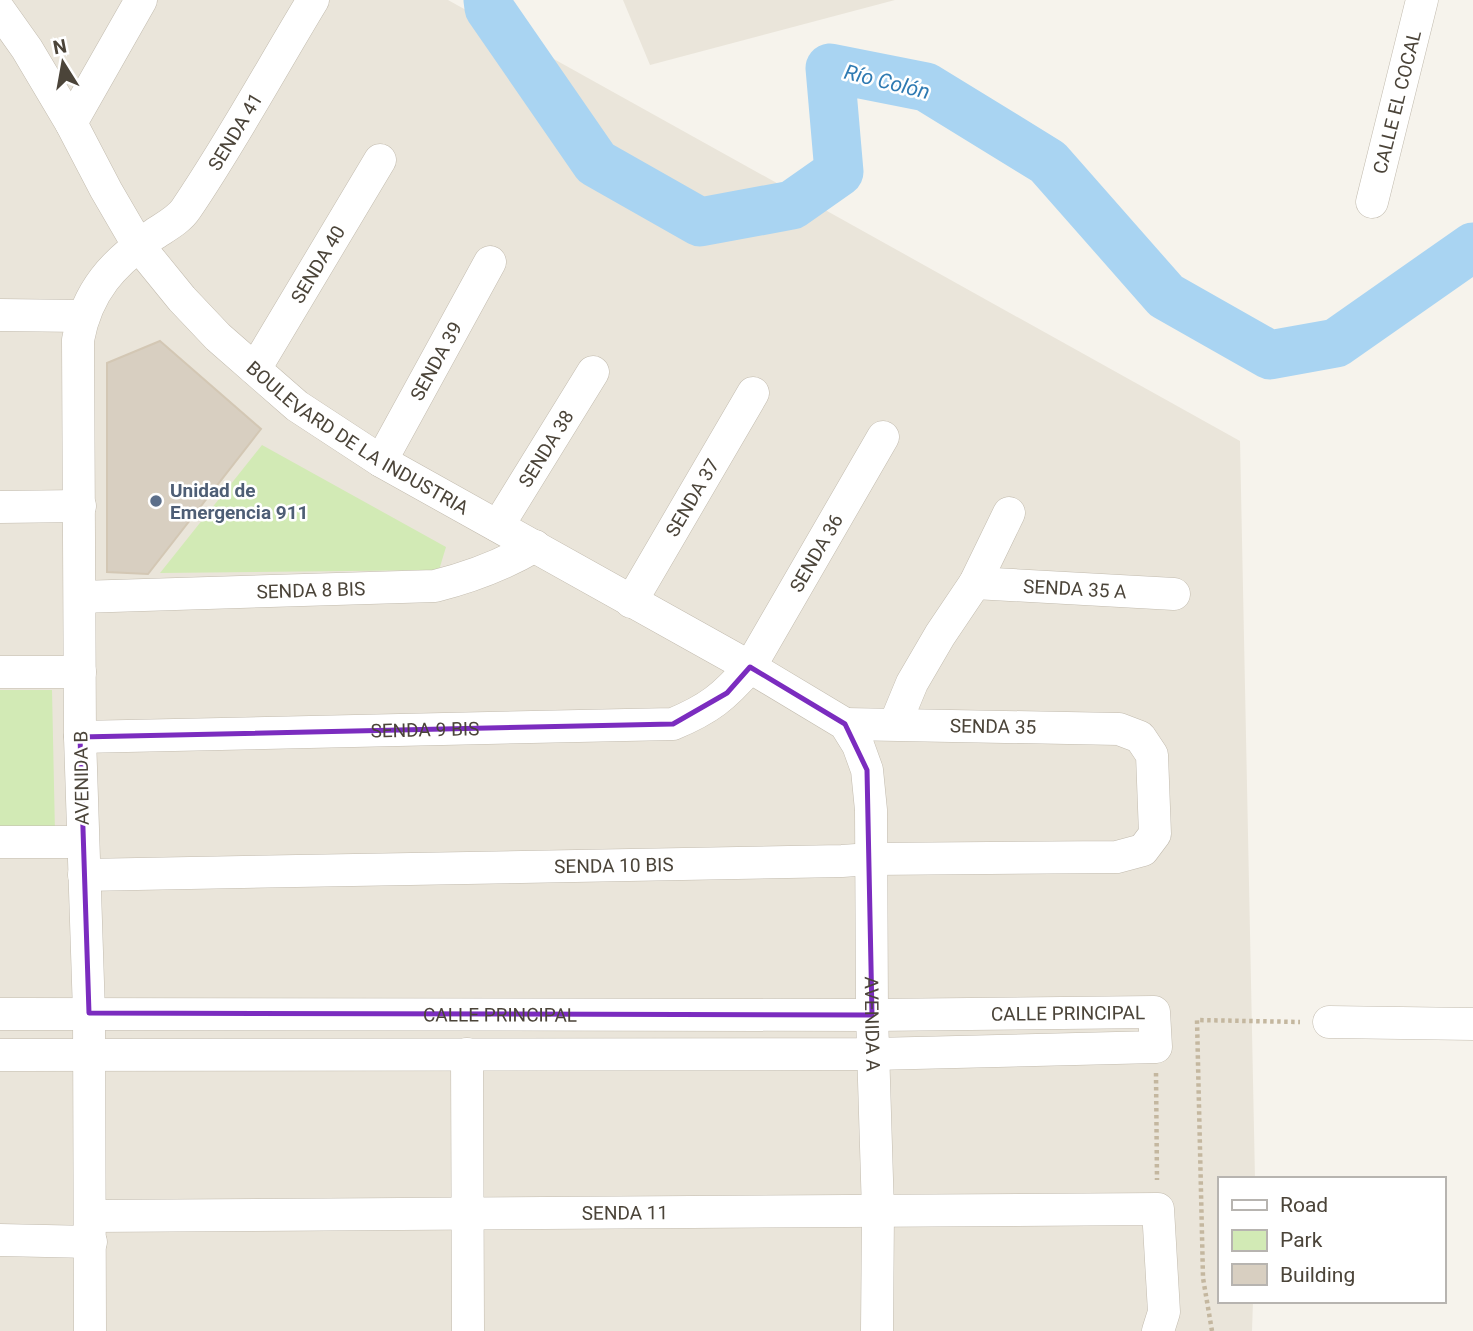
<svg xmlns="http://www.w3.org/2000/svg" width="1473" height="1331" viewBox="0 0 1473 1331" font-family="Roboto,sans-serif">
<style>
.residential{fill:#eae5da}
.green{fill:#d2eab5}
.lines{fill:none;stroke-linecap:round;stroke-linejoin:round}
.river{stroke:#a9d4f2;stroke-width:49}
.building{fill:#d8cfc1;stroke:#d3c7b4;stroke-width:2}
.minor-casing{stroke:#c2bbae;stroke-width:33}
.path{stroke:#c4b79f;stroke-width:4.5;stroke-dasharray:3.5 3.5;stroke-linecap:butt}
.minor{stroke:#fff;stroke-width:32}
.marked{fill:none;stroke:#7b2cbf;stroke-width:5;stroke-linejoin:round}
.service-dot{fill:#5c6f8a;stroke:#fff;stroke-width:2.5}
.labels{text-anchor:middle;stroke-width:5;stroke-linejoin:round;paint-order:stroke}
.street-label{font-size:19px;fill:#4b4439;stroke:#fff}
.service-label{font-size:19px;font-weight:bold;fill:#4e5e75;stroke:#fff;text-anchor:start}
.water-label{font-size:21px;font-style:italic;fill:#2e7ab2;stroke:#fff}
</style>
<rect width="100%" height="100%" fill="#f6f3ec"/>
<path class="residential" d="M0,0H448L1240,441L1255,1179H1219V1301H1253L1252,1331H0Z
M623,0H895L650,65Z"/>
<path class="green" d="M262,445L446,547L439,570L160,573Z
M0,690H52L55,833L0,832Z"/>
<g class="lines">
<path class="river" d="M488,0L489,8L596,163L700,222L792,205L839,172L830,68L926,87L1048,162L1166,296L1270,355L1336,343L1473,247"/>
</g>
<path class="building" d="M160,341L261,429L148,574L107,572V363Z"/>
<g class="lines">
<g class="minor-casing">
<g id="minor">
<path id="s1" d="M0,11L27,49L71,123L106,190L138,245L182,299L218,337L297,406L381,461L750,667L845,724L858,745L867,770L871,810L872,1015L878,1212L877,1331"/>
<path d="M71,123L141,0"/>
<path id="s2" d="M1372,202L1422,0"/>
<path d="M0,315L82,316"/>
<path id="s3" d="M255,369L380,160"/>
<path id="s4" d="M381,461L490,262"/>
<path d="M0,507L80,506"/>
<path id="s5" d="M498,526L593,372"/>
<path id="s6" d="M975,583L1174,594"/>
<path id="s7" d="M80,597L435,586C471,577 503,565 535,546"/>
<path id="s8" d="M631,602L753,393"/>
<path d="M0,672H80"/>
<path d="M895,724L912,683L940,635L975,583L1009,513"/>
<path id="s9" d="M80,737L673,724C709,709 724,697 750,667L883,437"/>
<path d="M0,842H83"/>
<path id="s10" d="M84,875L842,861L871,859L1117,857L1143,850L1155,834L1152,755L1140,737L1119,729L845,724"/>
<path id="s11" d="M0,1014L872,1015L1154,1012L1156,1047L874,1054L0,1055"/>
<path d="M1329,1022L1473,1024"/>
<path d="M467,1054L468,1331"/>
<path id="s12" d="M91,1216L1158,1209L1164,1312L1158,1331"/>
<path d="M0,1240L91,1242"/>
<path id="s13" d="M90,1331L89,1013L80,737L78,340C87,291 113,263 153,235C163,228 179,220 186,209C231,143 271,69 313,0"/>
</g>
</g>
<path class="path" d="M1156,1073L1157,1180
M1212,1331L1203,1278L1197,1020L1300,1022"/>
<use href="#minor" class="minor"/>
</g>
<path class="marked" d="M750,667L845,724L867,770L872,1015L89,1013L80,737L673,724L727,693Z"/>
<circle class="service-dot" cx="156" cy="501" r="7"/>
<g class="labels">
<g class="street-label">
<text dy="7" stroke="none"><textPath href="#s2" startOffset="103">CALLE EL COCAL</textPath></text>
<text dy="7" stroke="none"><textPath href="#s13" startOffset="1258">SENDA 41</textPath></text>
<text dy="7" stroke="none"><textPath href="#s3" startOffset="122">SENDA 40</textPath></text>
<text dy="7" stroke="none"><textPath href="#s4" startOffset="114">SENDA 39</textPath></text>
<text dy="7" stroke="none"><textPath href="#s1" startOffset="567">BOULEVARD DE LA INDUSTRIA</textPath></text>
<text dy="7" stroke="none"><textPath href="#s5" startOffset="91">SENDA 38</textPath></text>
<text dy="7" stroke="none"><textPath href="#s8" startOffset="121">SENDA 37</textPath></text>
<text dy="7" stroke="none"><textPath href="#s9" startOffset="822">SENDA 36</textPath></text>
<text dy="7" stroke="none"><textPath href="#s6" startOffset="100">SENDA 35 A</textPath></text>
<text dy="7" stroke="none"><textPath href="#s7" startOffset="231">SENDA 8 BIS</textPath></text>
<text transform="translate(993 726) rotate(1)" y="7">SENDA 35</text>
<text dy="7" stroke="none"><textPath href="#s9" startOffset="345">SENDA 9 BIS</textPath></text>
<text transform="translate(81 778) rotate(-91)" y="7">AVENIDA B</text>
<text dy="7" stroke="none"><textPath href="#s10" startOffset="530">SENDA 10 BIS</textPath></text>
<text dy="7" stroke="none"><textPath href="#s11" startOffset="1068">CALLE PRINCIPAL</textPath></text>
<text dy="7" stroke="none"><textPath href="#s11" startOffset="500">CALLE PRINCIPAL</textPath></text>
<text dy="7" stroke="none"><textPath href="#s1" startOffset="1438">AVENIDA A</textPath></text>
<text dy="7" stroke="none"><textPath href="#s12" startOffset="534">SENDA 11</textPath></text>
</g>
<g class="service-label">
<text x="170" y="497">Unidad de<tspan x="170" dy="22">Emergencia 911</tspan></text>
</g>
<g class="water-label">
<text transform="translate(887 82) rotate(14)" y="7">Río Colón</text>
</g>
</g>
<rect x="1218" y="1177" width="228" height="126" fill="#ffffff" stroke="#b7b4b0" stroke-width="2"/>
<rect x="1232" y="1200" width="35" height="10" fill="#ffffff" stroke="#b7b4b0" stroke-width="2"/>
<text x="1280" y="1212" font-size="21" fill="#4b4439">Road</text>
<rect x="1232" y="1230" width="35" height="21" fill="#d2eab5" stroke="#b7b4b0" stroke-width="2"/>
<text x="1280" y="1247" font-size="21" fill="#4b4439">Park</text>
<rect x="1232" y="1264" width="35" height="21" fill="#d8cfc1" stroke="#b7b4b0" stroke-width="2"/>
<text x="1280" y="1282" font-size="21" fill="#4b4439">Building</text>
<g transform="translate(63 63) rotate(349)" stroke="#ffffff" stroke-width="5" paint-order="stroke">
<path d="M0-5L12 26L0 18L-12 26Z" fill="#4b4439"/>
<text y="-10" font-size="19" font-weight="bold" text-anchor="middle" fill="#4b4439">N</text>
</g>
</svg>
